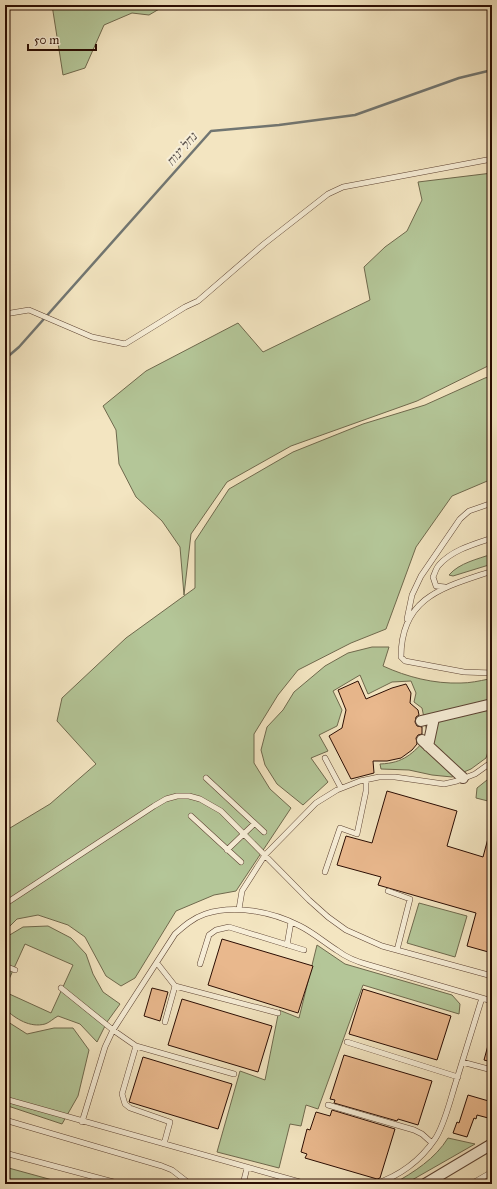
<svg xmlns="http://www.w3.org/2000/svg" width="497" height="1189" viewBox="0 0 497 1189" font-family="'IM FELL Great Primer','Frank Ruhl Libre',serif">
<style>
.green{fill:#b4c698;stroke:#6f694d}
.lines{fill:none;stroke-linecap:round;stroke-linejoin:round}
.stream{stroke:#717672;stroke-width:2.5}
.building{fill:#e9b88d;stroke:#2a0c02}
.lane-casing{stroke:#5c4232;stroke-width:6}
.street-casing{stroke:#5c4232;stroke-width:12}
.lane{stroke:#f7eed7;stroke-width:5}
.street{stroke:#f7eed7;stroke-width:10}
.labels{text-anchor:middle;stroke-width:4;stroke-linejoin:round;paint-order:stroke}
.water-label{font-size:13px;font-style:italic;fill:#5a524d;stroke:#f7eed7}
</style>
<rect width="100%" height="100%" fill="#f3e5c1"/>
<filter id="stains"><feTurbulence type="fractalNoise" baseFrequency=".005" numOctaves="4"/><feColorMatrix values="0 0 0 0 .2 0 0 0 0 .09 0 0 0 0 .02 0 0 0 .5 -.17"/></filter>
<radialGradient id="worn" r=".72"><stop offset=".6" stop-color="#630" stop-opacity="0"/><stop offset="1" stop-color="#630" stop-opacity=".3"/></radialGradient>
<path class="green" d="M52,5H166L149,15L132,13L104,25L85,68L63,75Z
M492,173V364L417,401L291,446L227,482L191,534L184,595L180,547L162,521L136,497L119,464L116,430L103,406L146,371L238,323L263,352L370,300L364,267L385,247L407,231L422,200L418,182Z
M492,376V479L452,496L416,547L386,629L351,643L298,670L278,695L254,734V763L270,789L291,808L236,891L214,895L176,911L135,978L121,986L106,976L85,937L68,925L38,915L17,919L5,931V831L50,804L96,764L57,721L62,698L126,638L195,588V541L229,489L293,452L363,424L425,405L485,378Z
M492,554V564L453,576L449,575C459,563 478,559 492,554Z
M372,647H389L383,666C407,677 434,684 461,683C470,683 479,681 489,679L492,719V739L486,758L471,769L452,777L432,775L409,770L381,769L380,764C404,763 412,754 428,737L422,708L414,702L416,693L411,681L392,682L368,694L360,675L333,691L342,710L337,726L319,735L328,751L311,758L328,782L303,805L277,784L265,765L261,750L267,727L283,710L294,692L325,666L348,653Z
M492,776V802L476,798L477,788Z
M419,903L467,916L455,957L407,943Z
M48,926L71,938L86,954L93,974L103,992L120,1004L107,1022L97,1042L80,1024L58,1016C54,1018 49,1023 45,1024C30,1028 16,1019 5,1009V992L51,1013L73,965L25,944L5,988V943L8,936L23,927Z
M317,945L345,964L452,995L460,1004L459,1014L363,985L318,1109L306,1105L301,1126L290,1124L279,1168L217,1152L240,1071L265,1080L279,1010L299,1018Z
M5,1020L27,1034L54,1028H73L89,1050L78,1096L62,1124L5,1105Z
M448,1138L475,1144L405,1184H393C414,1172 435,1159 448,1138Z
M5,1167L67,1184H13L5,1177Z"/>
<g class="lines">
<path class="stream" d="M5,359L19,347L211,131L279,125L355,115L459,78L492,70"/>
</g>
<path class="building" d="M358,681L366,699L392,688L406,684L411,693L410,703L418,710L419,715L416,717L415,722L417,726L422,727V734L418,735L416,738L417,744L412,750L401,758L387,761H373L374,773L351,779L329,736L342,728L346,710L338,690Z
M387,791L457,811L447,846L483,857L490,831H492V953L467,946L476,913L378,885L381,877L337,865L346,836L372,843Z
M222,939L313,966L298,1013L208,985Z
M152,988L168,992L160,1021L144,1016Z
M363,989L451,1016L437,1060L349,1034Z
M182,999L272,1026L258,1072L168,1045Z
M490,1038H492V1062L484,1060Z
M344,1055L432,1081L418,1125L398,1119L397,1121L334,1103L335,1100L330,1099Z
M143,1057L232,1084L218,1129L129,1102Z
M468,1095L492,1102V1119L477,1115L476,1119L474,1118L467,1137L453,1133L457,1122L459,1123Z
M332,1110L395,1129L380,1178L377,1179L305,1158L307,1154L301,1152L307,1129L310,1130L316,1112L330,1116Z"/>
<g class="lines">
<g class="lane-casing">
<path id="lane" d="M5,314L29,310L92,337L125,344L185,307L198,301L264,244L328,194L343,187L492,159
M492,571C445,587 401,596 401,657L405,661L464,672L492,673
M445,587L436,586L433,577C435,573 436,568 439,565C452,550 474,544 492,538
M407,619L412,595L421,576L460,519L469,511L492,503
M325,758L341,788
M206,778L264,832
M191,816L241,862
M227,850L254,824
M325,872L340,828L357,834L366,791V780
M388,891L410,899L397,950
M5,904L154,806L166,799L177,796H189L200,799L221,811L309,900L328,917L346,930L382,946L492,976
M239,909L242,891L265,855L316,803L337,790L360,781L379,777H395L444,784L457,781L475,774L489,764L492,759
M287,945L291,922
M157,963L175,986
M200,964L209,935L216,930L229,927L304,950
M5,966L15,970
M61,988L113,1030L136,1046
M165,1022L175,986L278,1013
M347,1042L458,1077
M462,1062L492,1070
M5,1099L307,1184
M328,1105L414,1130L422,1134L432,1143
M5,1120L162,1166L172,1170L190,1184
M82,1122L105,1047L113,1030L175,934C184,926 193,918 205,914C235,904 273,912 300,926C314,933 325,943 338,951C347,958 358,962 369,965L492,1001
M164,1144L170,1122L130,1108L125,1104L122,1094L136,1046L234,1074
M5,1153L121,1184
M243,1184L247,1168
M375,1184C399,1176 420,1161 435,1139C444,1126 450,1101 455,1085C464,1056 473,1027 482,998
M471,1184L492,1172"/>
</g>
<g class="street-casing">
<path id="street" d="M421,721L492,704
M422,740L463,778
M428,746L434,718
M425,1184L492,1144"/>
</g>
<use href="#lane" class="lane"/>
<use href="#street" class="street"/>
</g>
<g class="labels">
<g class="water-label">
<text transform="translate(181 149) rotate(-49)" y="5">נחל ינוח</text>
</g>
</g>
<rect width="497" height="1189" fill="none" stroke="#f3e5c1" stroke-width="20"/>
<rect x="6" y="6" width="485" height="1177" fill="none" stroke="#2a0c02" stroke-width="2"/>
<rect x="10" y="10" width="477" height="1169" fill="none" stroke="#2a0c02"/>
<path d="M28 44v6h68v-6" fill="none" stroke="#2a0c02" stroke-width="2"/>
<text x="34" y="44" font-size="12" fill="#2a0c02" stroke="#f7eed7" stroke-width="3" paint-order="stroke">50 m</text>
<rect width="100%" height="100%" filter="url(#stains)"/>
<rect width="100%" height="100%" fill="url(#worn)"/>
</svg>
